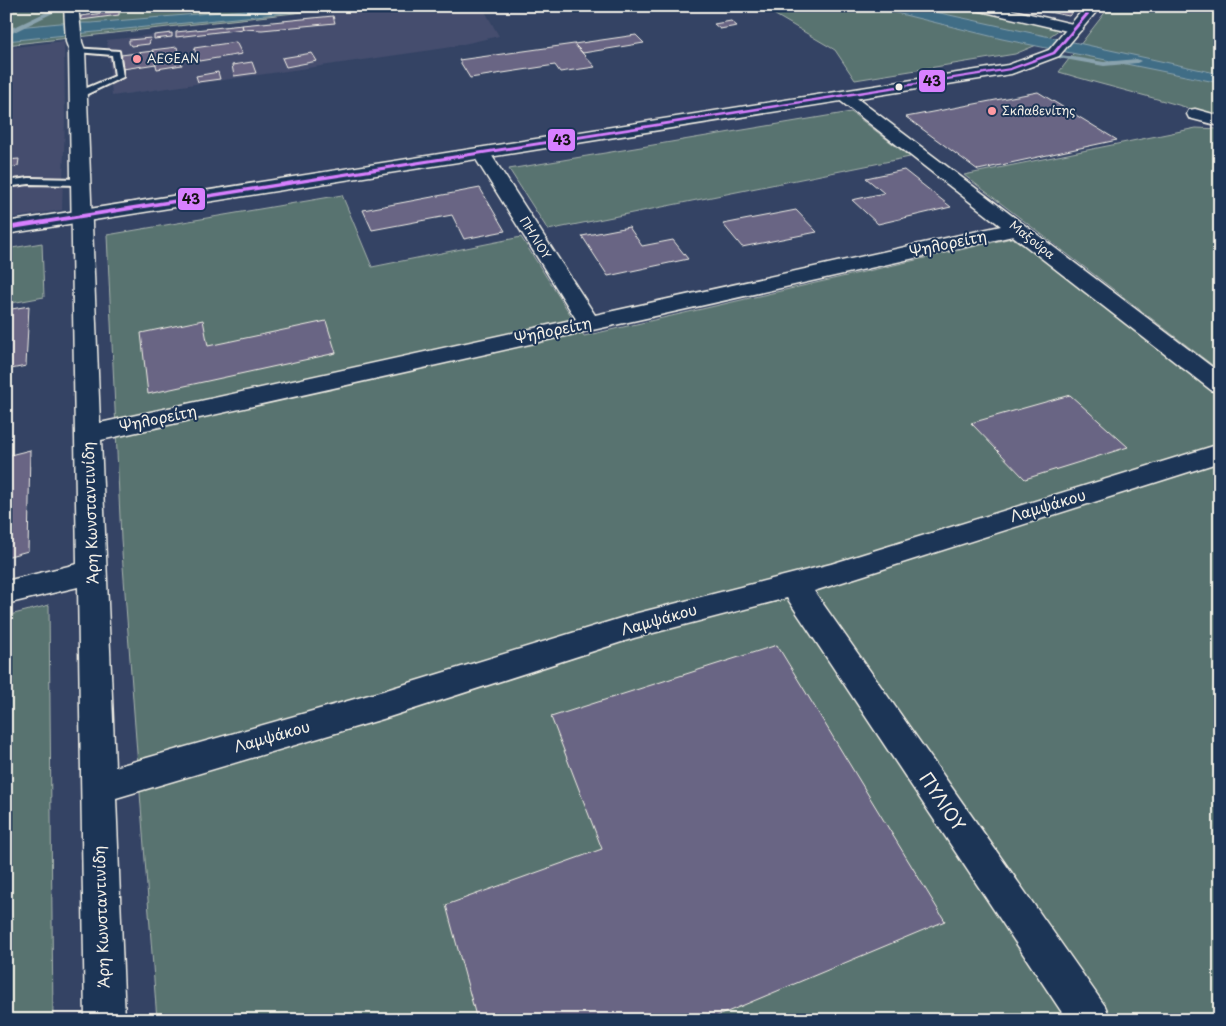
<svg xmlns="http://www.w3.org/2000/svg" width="1226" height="1026" viewBox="0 0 1226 1026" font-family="'Playpen Sans',sans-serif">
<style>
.built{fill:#444d6e}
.green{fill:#597370;stroke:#a6b2ac}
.water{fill:#416d86;stroke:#89a2ad}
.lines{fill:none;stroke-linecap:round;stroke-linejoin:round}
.stream{fill:#89a2ad;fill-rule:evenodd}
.building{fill:#696584;stroke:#f4f1e8}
.lane-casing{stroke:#f4f1e8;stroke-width:4}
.street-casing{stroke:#f4f1e8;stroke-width:3}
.secondary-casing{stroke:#f4f1e8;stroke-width:3}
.lane{fill:#1d3557;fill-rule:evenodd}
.street{fill:#1d3557;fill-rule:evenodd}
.secondary{fill:#1d3557;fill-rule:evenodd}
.bus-1-casing{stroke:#1d3557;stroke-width:3}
.bus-1{fill:#d880ff;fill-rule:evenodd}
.poi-dot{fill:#ff9aa2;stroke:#1d3557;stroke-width:2}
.bus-dot{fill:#f4f1e8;stroke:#1d3557;stroke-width:2}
.labels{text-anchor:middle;stroke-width:4;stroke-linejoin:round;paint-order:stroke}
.far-poi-label{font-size:12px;fill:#f4f1e8;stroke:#1d3557;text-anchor:start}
.far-street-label{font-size:12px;fill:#f4f1e8;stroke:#1d3557}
.street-label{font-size:15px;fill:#f4f1e8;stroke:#1d3557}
.near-street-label{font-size:18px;fill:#f4f1e8;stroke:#1d3557}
.line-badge{stroke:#1d3557;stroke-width:2}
.pale-badge-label{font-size:14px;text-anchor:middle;font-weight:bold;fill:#111}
</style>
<rect width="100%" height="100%" fill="#344364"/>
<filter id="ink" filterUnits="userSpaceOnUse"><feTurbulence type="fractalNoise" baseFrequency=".02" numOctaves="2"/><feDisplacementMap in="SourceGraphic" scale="10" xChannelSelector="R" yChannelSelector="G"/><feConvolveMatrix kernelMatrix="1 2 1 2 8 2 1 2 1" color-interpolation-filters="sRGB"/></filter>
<g filter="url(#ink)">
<path class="built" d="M408,6H482L499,36L446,48L112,96L107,40Z
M64,41L65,120L62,210L6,219V48Z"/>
<path class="green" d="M6,6H68L67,18L156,6H358L6,45Z
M760,6H961L1060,29L1039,44L1015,54L855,80L835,50Z
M1110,6H1220V118C1167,100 1112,88 1059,72Z
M851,112L910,157L548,230L509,169Z
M1196,128L1220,129V371L964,175Z
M342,195L372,267L521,237L584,336L1012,238L1030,249L1220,396V1020H157L121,539L107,235Z
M42,243L44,297L6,304V249Z
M49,605L53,1020H6V616Z"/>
<path class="water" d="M292,6H355L6,41V28L60,23H91Z
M868,6H908L1220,74V83L1002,39Z"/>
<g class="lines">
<path class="stream" d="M55,6H61V9L6,36V31L55,8Z
M1055,54L1104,62L1137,59L1141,61L1137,63L1104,66L1053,57V55Z"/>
</g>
<path class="building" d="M1018,6H1077L1069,16Z
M119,11V15L81,20V16Z
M333,16L335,23L262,30L243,29L242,25Z
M731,21L737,26L720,29L714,24Z
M242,25L243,29L176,37V32Z
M172,33V37L154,39V35Z
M636,35L644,43L583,53L574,44Z
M151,38L149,44L131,46L129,43V40Z
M236,42L242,54L199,61L194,48Z
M574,44L595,67L560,72L555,65L470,78L459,60Z
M177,47L182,65L157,69L152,50Z
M153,51L156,64L123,69L121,55Z
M312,53L317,61L286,67L282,58Z
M252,62L256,73L234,76L232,65Z
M218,72L220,79L198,82L196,76Z
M1038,92L1117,140L978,170L906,117Z
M19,159L18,166L6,168V160Z
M904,170L951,207L878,224L852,200L884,193L866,178Z
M480,188L505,231L464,239L452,215L372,230L363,210Z
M796,210L817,232L742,247L723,224Z
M629,227L642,246L673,240L688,259L608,276L582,236Z
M29,306L26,366L6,370V310Z
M203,320L208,346L326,321L336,353L148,394L141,333Z
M1070,395L1128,447L1025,479L971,423Z
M30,450L28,551L6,557V456Z
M777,645L945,921L708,1020H477L446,905L602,849L551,717Z"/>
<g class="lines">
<g class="lane-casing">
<path id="lane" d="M74,48L119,51L123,77L81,97H75V93L115,76L112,55L77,52L73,50Z
M29,178L81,179L86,182L81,185L29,184L6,187V181Z"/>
</g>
<g class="street-casing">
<path id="street" d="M64,6H78L82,42L85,50L100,423L576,319L472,153L475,149H487L490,153L595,315L1001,226L838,99L836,96L838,93H850L1220,373V393L1211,390L1013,236L101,440L115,767L383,691L634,614L831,564L1220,444V462L814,591L1105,1006L1111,1020H1067L787,598L634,638L383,719L116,798L125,1020H85L78,587L6,604V581L77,564L69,50L66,42Z
M970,6H996L1081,26L1083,29L1076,33L972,9Z
M1195,109L1220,116V126L1189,118L1187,114L1189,110Z"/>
</g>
<g class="secondary-casing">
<path id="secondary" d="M1086,6H1101L1059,56L1011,74L6,234V222L1008,65L1049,50Z"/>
</g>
<use href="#lane" class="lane"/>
<use href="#street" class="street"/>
<use href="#secondary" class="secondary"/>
<g class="bus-1-casing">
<path id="bus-1" d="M1092,6H1096L1055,54L1011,70L6,230V226L1010,68L1053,52Z"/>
</g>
<use href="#bus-1" class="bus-1"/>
</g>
</g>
<g class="poi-dot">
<circle cx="137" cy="59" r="5"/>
<circle cx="992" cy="111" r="5"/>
</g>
<circle class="bus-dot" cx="899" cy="87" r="4.5"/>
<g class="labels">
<g class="far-poi-label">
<text x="147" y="63">AEGEAN</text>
<text x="1002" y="115">Σκλαβενίτης</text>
</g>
<g class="far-street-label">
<text transform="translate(535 238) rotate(58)" y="4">ΠΗΛΙΟΥ</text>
<text transform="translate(1032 240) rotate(38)" y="4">Μαξούρα</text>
</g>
<g class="street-label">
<text transform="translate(948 244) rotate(-12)" y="5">Ψηλορείτη</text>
<text transform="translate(553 331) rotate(-12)" y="5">Ψηλορείτη</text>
<text transform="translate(158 419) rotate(-12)" y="5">Ψηλορείτη</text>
<text transform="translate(1048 506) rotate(-17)" y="5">Λαμψάκου</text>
<text transform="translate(91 513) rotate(-92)" y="5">Άρη Κωνσταντινίδη</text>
<text transform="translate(659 620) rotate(-16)" y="5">Λαμψάκου</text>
<text transform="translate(272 737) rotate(-16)" y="5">Λαμψάκου</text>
<text transform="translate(102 917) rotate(-92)" y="5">Άρη Κωνσταντινίδη</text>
</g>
<g class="near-street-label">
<text transform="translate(942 802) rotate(56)" y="6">ΠΥΛΙΟΥ</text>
</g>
</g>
<g class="line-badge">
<rect x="918" y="69" width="28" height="24" rx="5" fill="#d880ff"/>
<rect x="547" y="128" width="29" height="24" rx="5" fill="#d880ff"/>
<rect x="177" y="187" width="29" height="24" rx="5" fill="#d880ff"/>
</g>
<g class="pale-badge-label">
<text x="932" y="86">43</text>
<text x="562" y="145">43</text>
<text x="191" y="204">43</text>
</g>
<rect width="1226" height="1026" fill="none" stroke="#1d3557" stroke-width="25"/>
<rect x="12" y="12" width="1201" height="1001" fill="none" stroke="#f4f1e8" stroke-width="2" filter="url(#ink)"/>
</svg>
